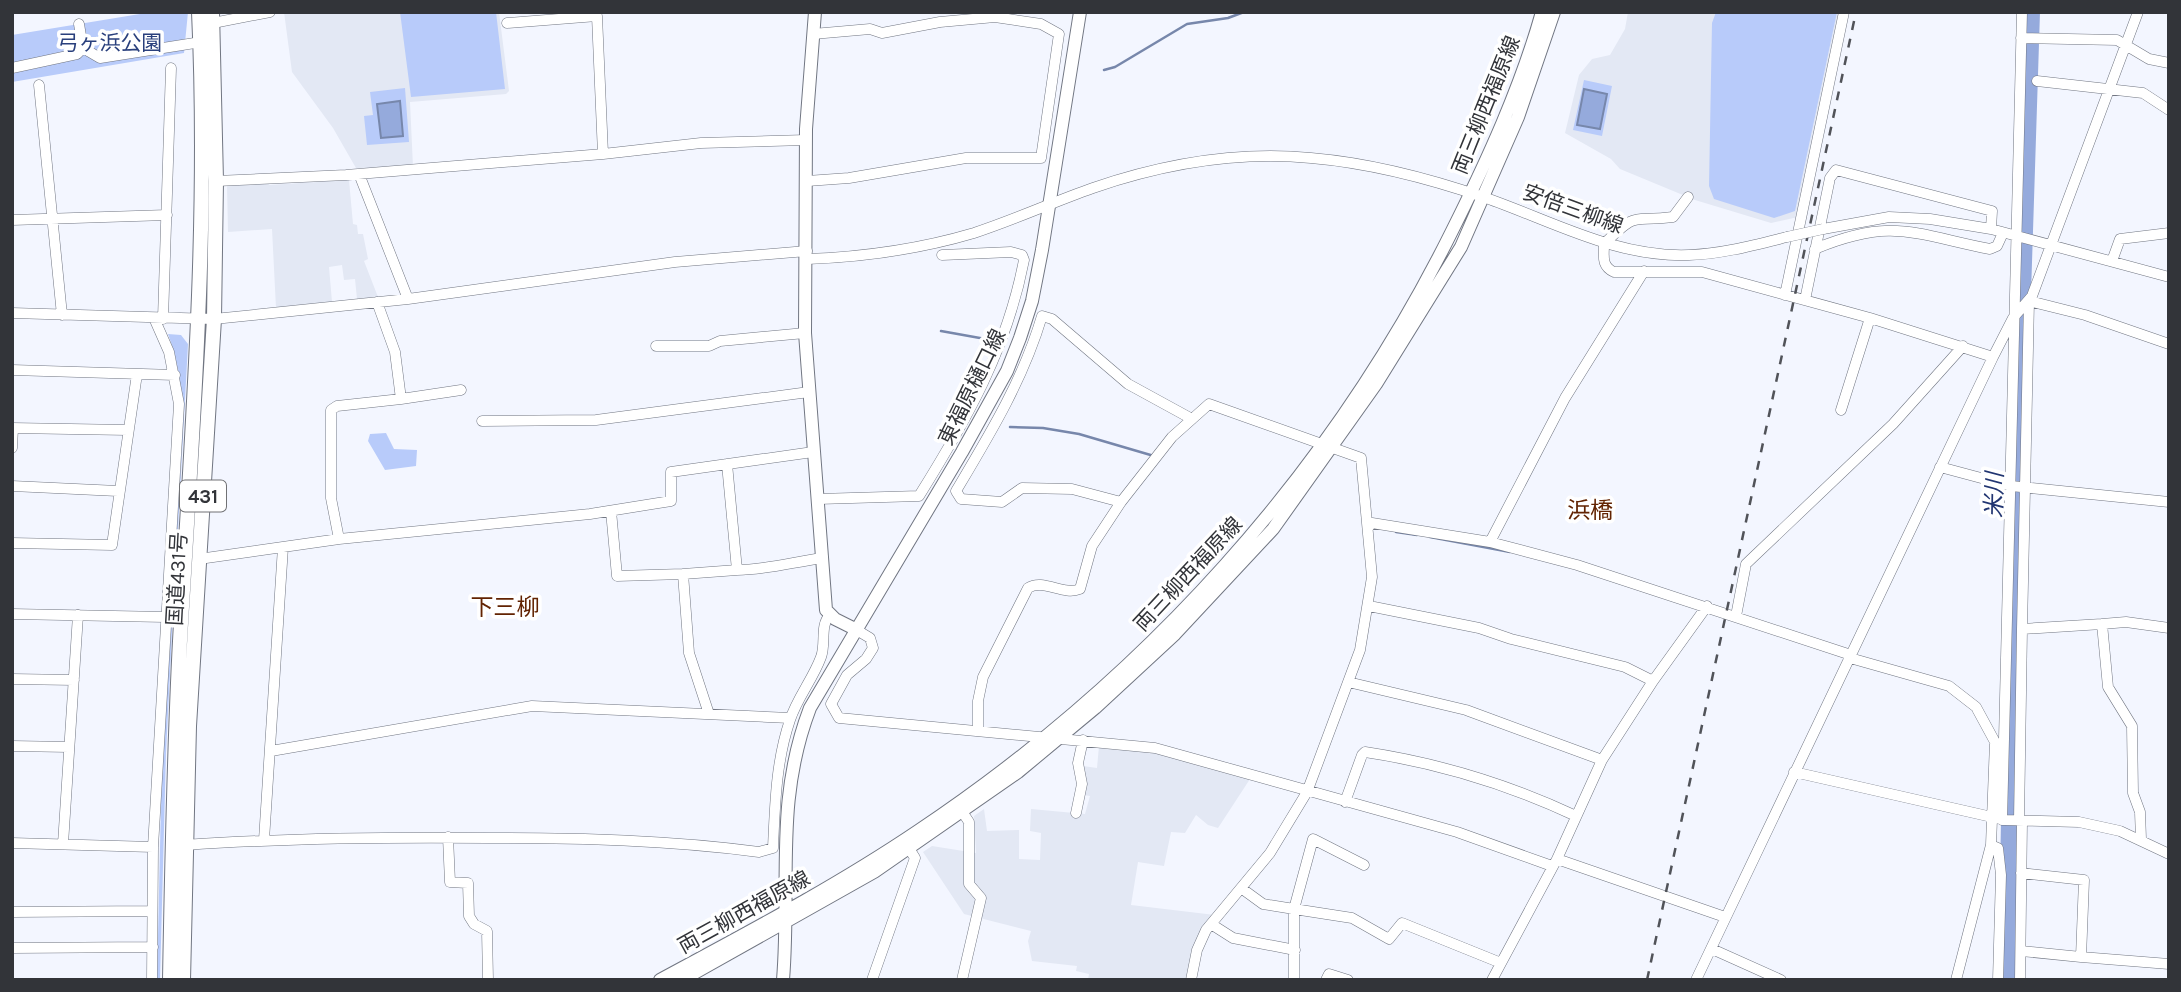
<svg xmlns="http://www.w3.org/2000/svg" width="2181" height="992" viewBox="0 0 2181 992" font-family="Karla,'Noto Sans JP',sans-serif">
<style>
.built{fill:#e3e8f4}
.green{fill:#b8cbfa}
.water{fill:#95aadc;stroke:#7787ab;stroke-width:2}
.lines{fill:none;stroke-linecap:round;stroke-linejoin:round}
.stream{stroke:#7787ab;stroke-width:2.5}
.river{stroke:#95aadc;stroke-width:18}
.minor-casing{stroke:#717682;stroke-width:11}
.major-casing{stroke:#717682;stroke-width:14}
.highway-casing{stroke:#717682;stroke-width:16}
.minor{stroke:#fff;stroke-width:10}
.major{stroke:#fff;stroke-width:12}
.highway{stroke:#fff;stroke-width:14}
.rail{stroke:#515359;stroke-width:2.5;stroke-dasharray:9 9;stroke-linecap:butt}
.minor-bridge-casing{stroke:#717682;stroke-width:11;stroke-linecap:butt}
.minor-bridge{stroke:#fff;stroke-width:10}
.labels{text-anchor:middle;stroke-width:7;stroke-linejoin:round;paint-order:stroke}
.shield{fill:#fff;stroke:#707174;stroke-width:2}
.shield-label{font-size:19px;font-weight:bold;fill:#323439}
.park-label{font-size:21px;fill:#2a407d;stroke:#fff}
.street-label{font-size:21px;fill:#323439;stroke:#fff}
.water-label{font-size:23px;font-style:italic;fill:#213571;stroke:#fff}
.neighbourhood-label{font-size:23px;fill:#622302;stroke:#fff}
</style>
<rect width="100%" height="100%" fill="#f3f6ff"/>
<path class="built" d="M284,12H499L509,91L506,94L410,102L413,167L356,168L333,128L292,72Z
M1628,12H1839L1798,217L1771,223L1695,200L1620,169L1611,159L1565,133L1579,75L1592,59L1610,55L1625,29Z
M349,180L353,224L357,225L358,234H363L368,259L364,261L378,297L357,299L355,279L344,280L342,265L329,267L332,302L276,308L272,229L228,232L227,185L268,182L269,185Z
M1099,746L1156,752L1250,779L1218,828L1208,825L1196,815L1185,833L1171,832L1164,866L1138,862L1131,905L1215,915L1188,980H1088L1089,974L1076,971L1077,966L1032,961L1028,941L1031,931L964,914L923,852L932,846L976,853L974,816L984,809L987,831L1019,830V859L1040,860L1041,833L1030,831L1031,809L1085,814L1090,796L1084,795L1083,766L1097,768Z"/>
<path class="green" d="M152,12H188L184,53L12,82V35Z
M400,12H496L505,89L411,97Z
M1716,12H1837L1795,211L1774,218L1714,199L1709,186L1712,23Z
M1584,80L1612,86L1602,136L1573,130Z
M405,88L409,142L367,145L364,116L373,115L370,92Z
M168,334L181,335L188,344L176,567L172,573C176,498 195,405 168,334Z
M386,433L394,449L417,450L416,466L385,470L368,441L370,434Z
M175,573L166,753L160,980H157L162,759Z"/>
<path class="water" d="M1584,89L1607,94L1600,129L1577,125Z
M400,101L403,136L381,138L377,104Z"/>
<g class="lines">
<path class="stream" d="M1104,70L1115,67L1187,24L1228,18L1244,12
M941,331L991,340L992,352
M1010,427L1043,428L1079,434L1154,456
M1396,532L1417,535
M1430,537L1510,552"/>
<path class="river" d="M2007,980L2017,450L2031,12"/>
<g class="minor-casing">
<path id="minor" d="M213,23L270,12
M2021,38L2117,40L2149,59L2169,63
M83,48L100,58L201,42
M12,68L77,54L83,48L79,24
M2037,81L2143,93L2169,110
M39,85L62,315
M603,154L701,143L806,140
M359,174L408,299
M216,181L346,175L603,154L597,16L507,23
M807,181L849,178L966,158H1041L1059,34L1041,24L995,17L940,22L882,33L870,29L813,34
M1688,197L1673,217C1631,223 1639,209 1604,244C1604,256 1601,266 1614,272H1702L1870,318L1993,357
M12,220L167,215
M1823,229L1889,217L1930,219L1991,229L2169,277
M1815,249C1892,217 1914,234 1990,249L1997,246L2003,233
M807,259C863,257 920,249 974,233C1014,220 1053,202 1093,188C1163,164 1237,151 1311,158C1370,163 1431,179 1486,198C1552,221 1617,258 1689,255C1722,254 1755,245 1787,237
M2112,261L2120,239L2169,233
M1785,295L1844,12
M1805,300L1830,178L1836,170L1992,211L1991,229
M377,302L395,352L401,399L461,390
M12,313L214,319L408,299L675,262L807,251
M163,319L171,68
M656,346H709L720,341L805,333
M12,370L175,375
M1841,410L1870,318
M482,421L596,420L809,392
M12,428L128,430
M12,448L13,428
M1940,467L2011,486L2169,502
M12,486L118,491
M818,499L919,496C967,419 1007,349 1024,260L1022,255L1011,252L942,255
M1121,502L1072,489L1022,488L1002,502L961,499L956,491C990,434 1023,380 1042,316L1052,319L1128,384L1192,419
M611,511L617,576L683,574
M1368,528L1372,523L1490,542L1577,565L1851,655
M339,539L590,514L671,501V472L813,452
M1490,542L1565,398L1644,271
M12,543L112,545L137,374
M199,559L339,539L331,498V410L337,406L401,399
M737,570C766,570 793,562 823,558
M1369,606L1479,628L1511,639L1625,667L1653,681
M12,614L165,617
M1736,616L1746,564L1893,424L1963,346
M2102,624L2022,629L2029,301L2085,315L2169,344
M855,629L870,638L873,648L866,659L847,675L831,704L839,718L1155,748L1457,832L1552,866
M1850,658L1949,686L1976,707L1995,742L1991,845L1956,980
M12,679L74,680
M1348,682L1466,710L1602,760
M709,714L689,653L683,574L737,570L727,464
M978,731V701L983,677L1028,588C1043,578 1063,596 1080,589L1092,546L1121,502L1172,437L1209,404L1361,458L1372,577L1360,650L1307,792L1270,853L1206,930L1197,950L1191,980
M12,746L69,747
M271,751L532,706L790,718
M1794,772L2005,820L2079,822L2120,831L2169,854
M1345,802L1362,755L1365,752C1438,763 1510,785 1576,816
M1076,813L1082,784L1078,763L1083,740
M2002,820L2022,12
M2019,821L2022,629
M448,837L450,882L468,883L469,916L474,924L487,931L488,980
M2141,839L2140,812L2133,793L2132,726L2108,687L2102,624L2126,622L2169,628
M264,840L283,547
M12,843L153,847
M63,844L78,615
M185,845C286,838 388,837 489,838C579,838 669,840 759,852L773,848C775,804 776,761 790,720C797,698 813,679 821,657C826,644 820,626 829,616
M1991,845L1998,848L2001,875L1998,980
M1557,859L1725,917
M1241,888L1263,904L1294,909L1313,839L1364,865
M12,912L152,911
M1211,924L1233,938L1295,950
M12,948L153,947
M1712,949L1781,980
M2021,951L2081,957L2084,880L2021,873
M2081,957L2169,964
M152,980L153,847L179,404L169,352L154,318
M872,980L915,858L910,850
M962,980L981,898L969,884V822L963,813
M1294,980V909L1352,918L1389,939L1402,923L1501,963
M1326,980L1329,974L1348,980
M1492,980L1557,859L1602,760L1653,681L1707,606
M1696,980L1993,357L2013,318L2032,296L2138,12
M2020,980L2022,821"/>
</g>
<g class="major-casing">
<path id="major" d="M815,12L806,129L805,333L826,610L835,619L855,629
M660,980C747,933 835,887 918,831C1144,680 1331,475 1452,231C1487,161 1521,87 1542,12
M682,980L874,872L1018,772L1095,708L1175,634L1273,529L1376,384L1461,247L1518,117L1554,12
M783,980C791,883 774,802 810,708L962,452L1007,371L1020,338L1032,301L1042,250L1080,12"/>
</g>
<g class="highway-casing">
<path id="highway" d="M170,980C172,867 174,754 180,641C192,431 209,223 199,12
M183,980L189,726L214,319L216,181L212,12"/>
</g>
<use href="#minor" class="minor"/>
<use href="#major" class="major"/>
<use href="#highway" class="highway"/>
<path class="rail" d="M1647,980L1856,12"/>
<g class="minor-bridge-casing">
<path id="minor-bridge" d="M1787,237L1823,229"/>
</g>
<use href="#minor-bridge" class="minor-bridge"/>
</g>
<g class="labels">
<rect class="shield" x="180" y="480.5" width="46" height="31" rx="5"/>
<g class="shield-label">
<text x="203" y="503">431</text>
</g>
<g class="park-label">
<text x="110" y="50">弓ヶ浜公園</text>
</g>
<g class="street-label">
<text transform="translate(1486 105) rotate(-68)" y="7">両三柳西福原線</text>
<text transform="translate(1573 209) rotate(20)" y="7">安倍三柳線</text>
<text transform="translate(972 387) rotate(-64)" y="7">東福原樋口線</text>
<text transform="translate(1188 574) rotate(-47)" y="7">両三柳西福原線</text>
<text transform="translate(177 579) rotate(-87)" y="7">国道431号</text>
<text transform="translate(744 912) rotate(-29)" y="7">両三柳西福原線</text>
</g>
<g class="water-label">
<text transform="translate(1994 495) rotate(-89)" y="8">米川</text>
</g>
<g class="neighbourhood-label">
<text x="1590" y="518">浜橋</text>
<text x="505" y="615">下三柳</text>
</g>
</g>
<rect width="2181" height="992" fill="none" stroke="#323439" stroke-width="28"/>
</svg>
